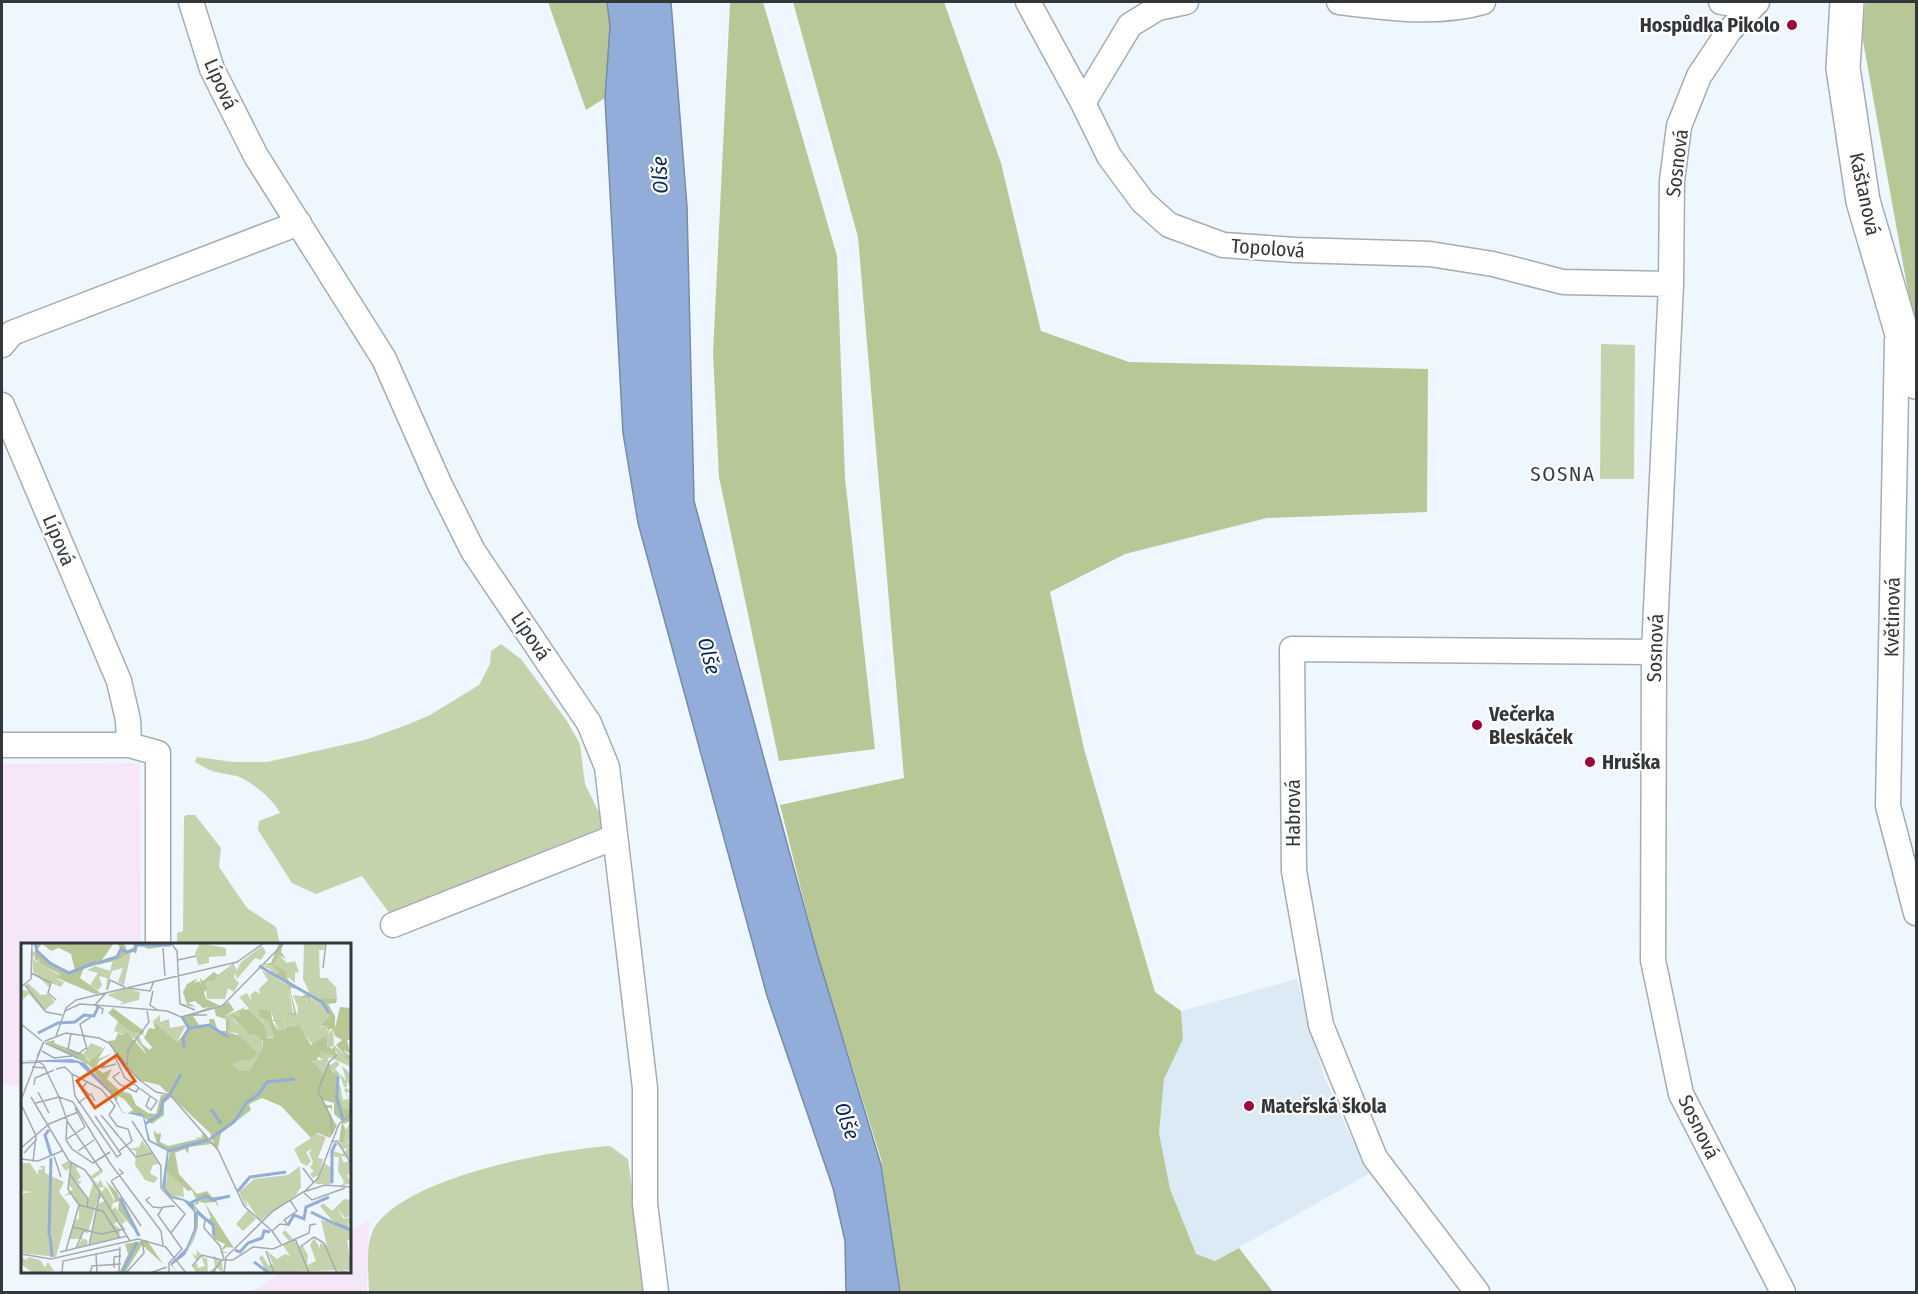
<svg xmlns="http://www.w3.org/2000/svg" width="1918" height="1294" viewBox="0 0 1918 1294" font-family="'Fira Sans Condensed',sans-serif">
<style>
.industrial{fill:#f6e6f9}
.built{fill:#dbeaf5}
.green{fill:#c5d3ac}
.forest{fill:#b7c896}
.water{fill:#92add9;stroke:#768aa9;stroke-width:1.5}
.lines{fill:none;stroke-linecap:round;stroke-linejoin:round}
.street-casing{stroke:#a5adb3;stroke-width:27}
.secondary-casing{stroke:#a5adb3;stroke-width:36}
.street{stroke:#fff;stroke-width:24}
.secondary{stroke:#fff;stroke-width:33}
.poi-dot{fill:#a00140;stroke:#fff;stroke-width:2}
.labels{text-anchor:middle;stroke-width:4.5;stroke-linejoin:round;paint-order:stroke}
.poi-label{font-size:20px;font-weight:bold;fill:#34373a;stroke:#fff;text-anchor:start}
.street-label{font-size:20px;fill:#34373a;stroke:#fff}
.water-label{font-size:21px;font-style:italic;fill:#07265a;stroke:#fff}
.neighbourhood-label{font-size:21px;letter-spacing:1.5px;fill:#383f44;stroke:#fff}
.inset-river{fill:none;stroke:#92add9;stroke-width:3}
.inset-road{fill:none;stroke:#a4aab0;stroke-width:1.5}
.view{fill:#e8590c;fill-opacity:0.15;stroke:#e8590c;stroke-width:3}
.inset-edge{fill:none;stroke:#34373a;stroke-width:3}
</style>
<rect width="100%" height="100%" fill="#eff7fe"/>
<path class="industrial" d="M140,763L141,944H22V1087L2,1084V764Z
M369,1219L367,1292H251L282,1272H350V1231Z"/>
<path class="built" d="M1297,979L1324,1076L1349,1134L1370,1173L1215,1261L1196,1254L1190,1245L1170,1189L1159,1133L1164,1079L1183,1039L1181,1011Z"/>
<path class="green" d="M1601,344L1635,345L1634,479H1600Z
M501,644L521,659L567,721L580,744L585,784L611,837L395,921L362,876L316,894L292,883L258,830L259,821L280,813C274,800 249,779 236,776C214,771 215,774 195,762L197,757L233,762H267L365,740L409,724L430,715L479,685L490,664L491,651Z
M187,815H195L221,848L219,867L247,908L276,927L280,944H177V933L183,931L184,817Z
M610,1146L628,1159L646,1292H369C369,1273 364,1242 376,1225C412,1176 551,1150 610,1146Z"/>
<path class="forest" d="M548,2H608L610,26L605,98L586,110Z
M730,2H763L837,256L845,478L875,749L779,761L719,477L713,353Z
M793,2H944L1001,163L1041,331L1129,362L1428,369L1427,512L1267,518L1125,554L1050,592L1084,749L1155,992L1181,1011L1183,1039L1164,1079L1159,1133L1170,1189L1196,1254L1215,1261L1239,1248L1273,1292H900L881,1159L816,950L780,805L904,778L858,237Z
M1866,2H1916V336L1861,30Z"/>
<path class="water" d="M607,2H671L687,207L694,501L816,950L881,1165L900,1292H846L845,1241L833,1188L767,996L638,523L623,433L605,98L610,26Z"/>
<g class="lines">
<g class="street-casing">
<path id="street" d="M191,2L212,69L256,156L384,359L439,483L473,551L589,723L607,767L645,1088V1204L656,1292
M1028,2L1083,103
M1186,2L1158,8L1130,25L1083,103L1109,156L1143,202L1169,225L1223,245L1296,250L1430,254L1493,264L1563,282L1671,284
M1339,2C1386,8 1438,15 1483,2
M1721,2L1750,6
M1757,2L1729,31L1699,76L1679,126L1672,181L1671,284L1654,652L1653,960L1681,1094L1783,1292
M1897,341L1888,806L1916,913
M2,345L12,333L299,223
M2,405L119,681L128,720L129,745
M2,745H129L158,753V944
M393,925L615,837
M1477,1292L1375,1158L1321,1025L1294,871L1292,649L1654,652"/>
</g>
<g class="secondary-casing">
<path id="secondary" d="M1847,2L1843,68L1863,201L1916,382"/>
</g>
<use href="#street" class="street"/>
<use href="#secondary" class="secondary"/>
</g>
<g class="poi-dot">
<circle cx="1792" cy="25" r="6"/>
<circle cx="1477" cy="725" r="6"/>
<circle cx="1590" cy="762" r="6"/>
<circle cx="1249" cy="1106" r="6"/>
</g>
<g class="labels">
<g class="poi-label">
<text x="1780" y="32" text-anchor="end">Hospůdka Pikolo</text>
<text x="1489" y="721">Večerka<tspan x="1489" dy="23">Bleskáček</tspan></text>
<text x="1602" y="769">Hruška</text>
<text x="1261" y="1113">Mateřská škola</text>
</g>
<g class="street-label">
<text transform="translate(221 84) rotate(66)" y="7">Lípová</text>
<text transform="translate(1677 163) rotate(-83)" y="7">Sosnová</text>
<text transform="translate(1865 194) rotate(78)" y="7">Kaštanová</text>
<text transform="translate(1268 248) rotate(4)" y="7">Topolová</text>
<text transform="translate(59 540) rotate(67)" y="7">Lípová</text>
<text transform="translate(1892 617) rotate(-89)" y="7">Květinová</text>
<text transform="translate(531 636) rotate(56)" y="7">Lípová</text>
<text transform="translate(1655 648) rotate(-88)" y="7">Sosnová</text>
<text transform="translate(1293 813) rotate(-90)" y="7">Habrová</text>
<text transform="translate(1699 1127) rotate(64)" y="7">Sosnová</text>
</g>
<g class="water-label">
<text transform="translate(660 175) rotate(-92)" y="7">Olše</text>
<text transform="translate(709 656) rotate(75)" y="7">Olše</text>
<text transform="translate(847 1121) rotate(71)" y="7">Olše</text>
</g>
<g class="neighbourhood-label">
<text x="1563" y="481">SOSNA</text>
</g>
</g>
<g transform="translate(21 943)">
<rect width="330" height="330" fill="#eff7fe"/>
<path d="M179,0L205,5V13L188,14V20L177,22L174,10ZM283,0L304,1L303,7H298L299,35H306L315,44L316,56H296L288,49L282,36ZM241,3L245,9L240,17L234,15L216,36L214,29L213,35L218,40L213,49L207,45L204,56H186L184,39L192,38L213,22L216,27L220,19ZM11,8L16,10V14L12,13L14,19L19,16V21L39,32L36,36L43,39L40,44L30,40L29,45L12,29ZM110,9L103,42L97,39L102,25L91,28L85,47L86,35L78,33L81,42L77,47L69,42L77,30L66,27L74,23L89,28L92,17ZM258,12L266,20L274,18L278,29L274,30V40L253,22ZM251,22L259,31L255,35L268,43L272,71L276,73L277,65L272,52L286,54L287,62L288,54L305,65L308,74L299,84L305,83L308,91L312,85L313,102L325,113H321L329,115L330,124L308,114L303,132L298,130L291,117H302L296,113L298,108L316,111L313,103L307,105L305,94L292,102L276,82L267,84L264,80L265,86L257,88L250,68L237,65L240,76L249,78L253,95L243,93L242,81L218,54L226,50L231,59L229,52L234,48L239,51L238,46L247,37L241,28L253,32L249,26L240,23ZM7,40L20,52L27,51L34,59L23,68L8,51L0,58V47L10,48L4,43ZM105,45L119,49L118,57L98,62L102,59L86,52ZM224,64L221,74L212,75L229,93L233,91L241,97L242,104L228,128H218L211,121L225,116L227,119L236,109L215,90L207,89L204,73ZM139,72V79L148,76L149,85L165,82L156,99L132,78ZM97,78L117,91L126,111L113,95L93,88ZM70,100L82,105L69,119L62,111ZM315,118L319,121L314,126L325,137L321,123L330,131V145L326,138V144H323L318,130L316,133L308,123ZM319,141L322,157L327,156L323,146L326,145L330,150L325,149L330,163V166L323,174L316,148ZM330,178V199H325L330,201V215L320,213L323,220L330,216V230L326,232L330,240L320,243L323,239L317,228L318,214H313L312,208L322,211L327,204L322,207L318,199ZM296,191L305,194L297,215L302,216L298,232L292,235L289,231L293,228L289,225L292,219L288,210L291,206L285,209L290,218L286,223L280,220L273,206ZM121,197L138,221L132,222L129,230L137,235L133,240L124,237L114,222L115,208L108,206L118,204ZM47,218L57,224L55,226L60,234L56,237L61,239L58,241L50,233L67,257L72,240L79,247L64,226L70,233L81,225L82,229L72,236L77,241L79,236L83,244L78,245L81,249L84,243L87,246L93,256L87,247L93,257L90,267L94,264L105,278L101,281L103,285L102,286L98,278L93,281L99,286L98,295L69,301L77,261L85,257L81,253L78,257V252L67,290L62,289L60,295L66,297L67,302L56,305L61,296H48L53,277L58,276V263L52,251L43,253L52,246L47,242L50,224L45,228L40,222ZM24,219V230L43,239L38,249L49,263L35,314L0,310V251L2,254V250L12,249L0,248L1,220H9L17,232V227L22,226L18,223H24ZM303,220L313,227L311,241H294ZM279,223L280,244L275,252L239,278L224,256L227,264L224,262L218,249L233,236L267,232ZM146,227L166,244L162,243L163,254L151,252L145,244ZM323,256L330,257V273L324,275L316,266L323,276L330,274V283L326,279L328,284L317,283L330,288V299L326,296L330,324L327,328L320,325L328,330L314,327L250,330L244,326L238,315L241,312L248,323L252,321L246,308L256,316L264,311L269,313L262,302L268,298L261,290L264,287L279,304L282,303L287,312L286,322L295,318L289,302L293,295L299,305V300L306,303L300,277L313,280L299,263L302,260L311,268ZM227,267L235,276L222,288L215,281ZM176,307L184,316L186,314L187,330L194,324L192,312L201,320L202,330L195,324V329H192L191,330H175L171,323L176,320L177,325L184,323L180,313L175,318L171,310L175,313ZM0,312L5,317L7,314L19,317L24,324L27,319L33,328L12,330L0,321Z" fill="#c5d3ac"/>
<path d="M14,0H93L78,21L86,15L97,13L100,7L96,0H103L106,8L113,4L112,0L151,2L128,6L117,2L115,11L111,8L97,17L63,25L59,35L80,50L74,51L36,35L39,31L19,21V16L14,18ZM21,1L30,8L38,5L50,11L54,27L50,29L32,22L16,6ZM258,0H262L260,9L265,16L258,12L253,22L265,28L267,37L279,46L269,45L276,73L266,71L273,70L270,52L267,42L253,33L258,30L251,22H238L250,20ZM213,20V22L210,24L192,38L184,39L186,46L183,49L185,56L200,63H194L196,65L208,59L213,67L204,73L209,78L207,89L219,93L237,110L227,119L225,116L211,121L218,128H228L242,104V98L233,91L229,93L209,71L220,74L218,68L228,66L222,59L242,81L247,95H253L248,78L239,75L237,65L250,68L251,77L264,78H251L257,88L265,86V78L276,79H266V84L278,82L290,102L306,92V103L311,106L314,103L315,113L299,108L301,115L298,111L296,117L291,118L303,132L308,119L311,128L316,132L318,130L316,148L322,166H330V178L322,181L325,187L322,199H318L321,178L313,171V160L302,157L304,162H311V171L310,165H305L316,183L309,195L297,190L290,195L260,163L241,155L228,161L230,167L200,190L197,205L190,201L168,204L167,211L164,206L154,210L158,231L176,251L186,248L191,254L206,253L195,257L198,265L194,259L184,260L213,305L206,304L200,308L208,310H199L204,301L193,296L192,283L186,277L190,275L184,260L179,259L180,255L177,261L173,262L184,274L177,271V284L173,296L164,313L175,287V267L169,259L151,254L148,251L144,245L143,240L144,229L145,244L150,251L174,261L176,258L171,247L167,248L145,227L149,209L136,201L133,191V187L136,191L140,190L139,199L147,203L177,196L175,194L180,195L182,190L193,201L189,190L138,142L118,137L95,113L87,98L94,97L97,90L102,92L106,89L125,111L121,101L129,107L131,104L123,95L128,85L134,86L132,78L156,99L168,86L161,74L189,64L182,65L174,58L167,60L175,64L160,62L159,60V47V60L166,62L162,49L166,41L177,35L173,40L178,38L180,42L179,35L182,38L193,29L197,32ZM193,64L195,73L205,76V88H197L193,76H188L189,82H178L172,73ZM288,49L296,56H305L304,51L307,56H316L315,60L307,61L314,73V85L319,64L330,65V95L326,98L330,111L322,107L330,114V117L319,112L325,113L315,102L321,97L314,93L312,86H308L311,94L305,83H299L308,74L305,65L289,54L288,63L286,54L279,55ZM92,65L123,88L122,92L107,87L87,70ZM34,97L33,100L62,111L68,119L85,103L77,116L92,110L78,118L75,125L82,130L91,126L86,136L98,147L110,151L115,162L127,170L135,171L140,152H147L150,154L143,160V172L131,181L118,170H107L112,167L103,156L97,153L96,158L68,122L25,99ZM84,237L95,248L120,295L97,267L98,258L92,260L94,256ZM126,297L142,321L121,302L104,330H98L107,311L104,301Z" fill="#b7c896" fill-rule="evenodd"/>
<path d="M51,116L64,120L93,152L102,170H120L123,173L129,197L148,207L144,245L151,254L163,256L172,261L176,273L175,287L164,312L151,322L157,330L149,321L165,305L173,286V269L163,258L149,255L141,244L146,208L127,198L122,174L101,169L91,152L57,120L0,118Z" fill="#92add9"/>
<path class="inset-river" d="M14,0L16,8L29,20L48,30L76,19M77,20L96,14L100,6L106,9L114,7L115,2H150M238,23L301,59L308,70M161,74L168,85L188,82L207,94M17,90L37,80L54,79L63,72L73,73L77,64M163,105L162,95L168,85M149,151L160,131M315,153L322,177M316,153L317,133M190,166L200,181M124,181L139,171L142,158L148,153M28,187L24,192L30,212M189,196L213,179L226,159L238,151L246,139L274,136M147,208L187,197M311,240V208L315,200M217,248L229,234L265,229M99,255L118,293M169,260L185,253L192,257L209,253M176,269L192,282L193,293M290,269L312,280M313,280L330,287M267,282L273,272L283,276L285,264L308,254M28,293L30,215M29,293L31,314M214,307L219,309L227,300L241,295L243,288L249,289M233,319L248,330M101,330L116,299"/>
<path class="inset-road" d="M150,0L156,8L159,61L174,67M142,5L144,33M157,17L175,13M302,25L305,0M10,30L30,40L27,50L35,57M4,42L25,69L41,72M0,44L10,36L11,0M107,45L129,48L133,38M86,47L89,37L104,44M132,48L129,62L138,68M85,50L74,62L146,68L160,74L201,63L263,0M44,68L59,61L74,62L82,66L81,71M167,72H186M0,81L21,98M50,91L47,106L57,111L65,105M35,93L45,65L55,57L216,19L243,0M24,98L45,90L78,95L88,100L116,135L135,149L149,152L197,207L223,263L251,288L260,301M24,100L57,115M66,106L59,81L70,74M21,108L33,115L51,113M93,112L104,135L117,144M92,114L80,125L95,121M0,120L19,119L24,124M11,124L24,125L38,154L52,159L89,220L140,288L142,302M106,124L107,107L128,79L126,68M35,126L44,124L51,131L54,153L96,214L100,211L74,173M99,129L92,134L98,141L115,149L118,144M51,131L80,146L94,163L88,172M66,139L61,145L69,152M13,142L14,135L33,127M118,145L135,157L136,158L130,167L125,163L129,153M17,149L28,170M10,154L48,218L64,227L79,249M0,157L23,98L16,114M15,160L38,154L46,177L45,197M57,160L70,151L74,158M0,161L15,193L12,219M54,165L64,184M80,172L114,213M88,172L96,183L107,186L111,198L98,208M46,178L80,227M111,178L140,223V245L164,271L150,290M311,191L310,174L297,148L308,119L316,112M46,196L64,184M45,197L51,206L72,220L89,209M310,199L316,198L330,220M0,205L28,181L57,169M57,208L73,197M3,210L16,196M33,213L40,234M114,214L132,210M0,216L17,218L41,208M50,220L47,246L58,262L82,268L99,295M282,225L293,240M48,230L67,256L66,264M90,238L120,283M90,238L102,230L98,226M284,248L297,235L318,181L330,171M283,250L291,257L324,245M80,251L109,298M129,254L125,257L132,264L142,265M184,276L183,285L199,303L203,316M52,284L80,291L104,286M251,288L259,281L267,282L263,277L276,268L269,257M274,295L288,330M68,303L79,249M144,303L165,330M279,304L293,294L303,300L316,330M55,305L63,287M45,307L58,262M245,308L253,330M39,309L106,293M0,311L30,316L117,296L145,304M75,311L76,330M171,323L181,312L201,317M93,325V314L100,313M41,330L42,318L99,306M69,330L71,323L100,321M98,330L99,304M105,330L123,310L121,297M129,330L146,324M148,330V320L161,306L137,272L142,264L154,263M191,330L201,317H212L232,304L252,306L288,290L289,282L295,281M203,330L205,314L252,268L282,249L304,242L330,244"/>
<path class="view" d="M96,112L114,138L74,165L56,138Z"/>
<rect width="330" height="330" class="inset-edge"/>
</g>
<rect width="1918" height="1294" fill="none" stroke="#34373a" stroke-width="6"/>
</svg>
